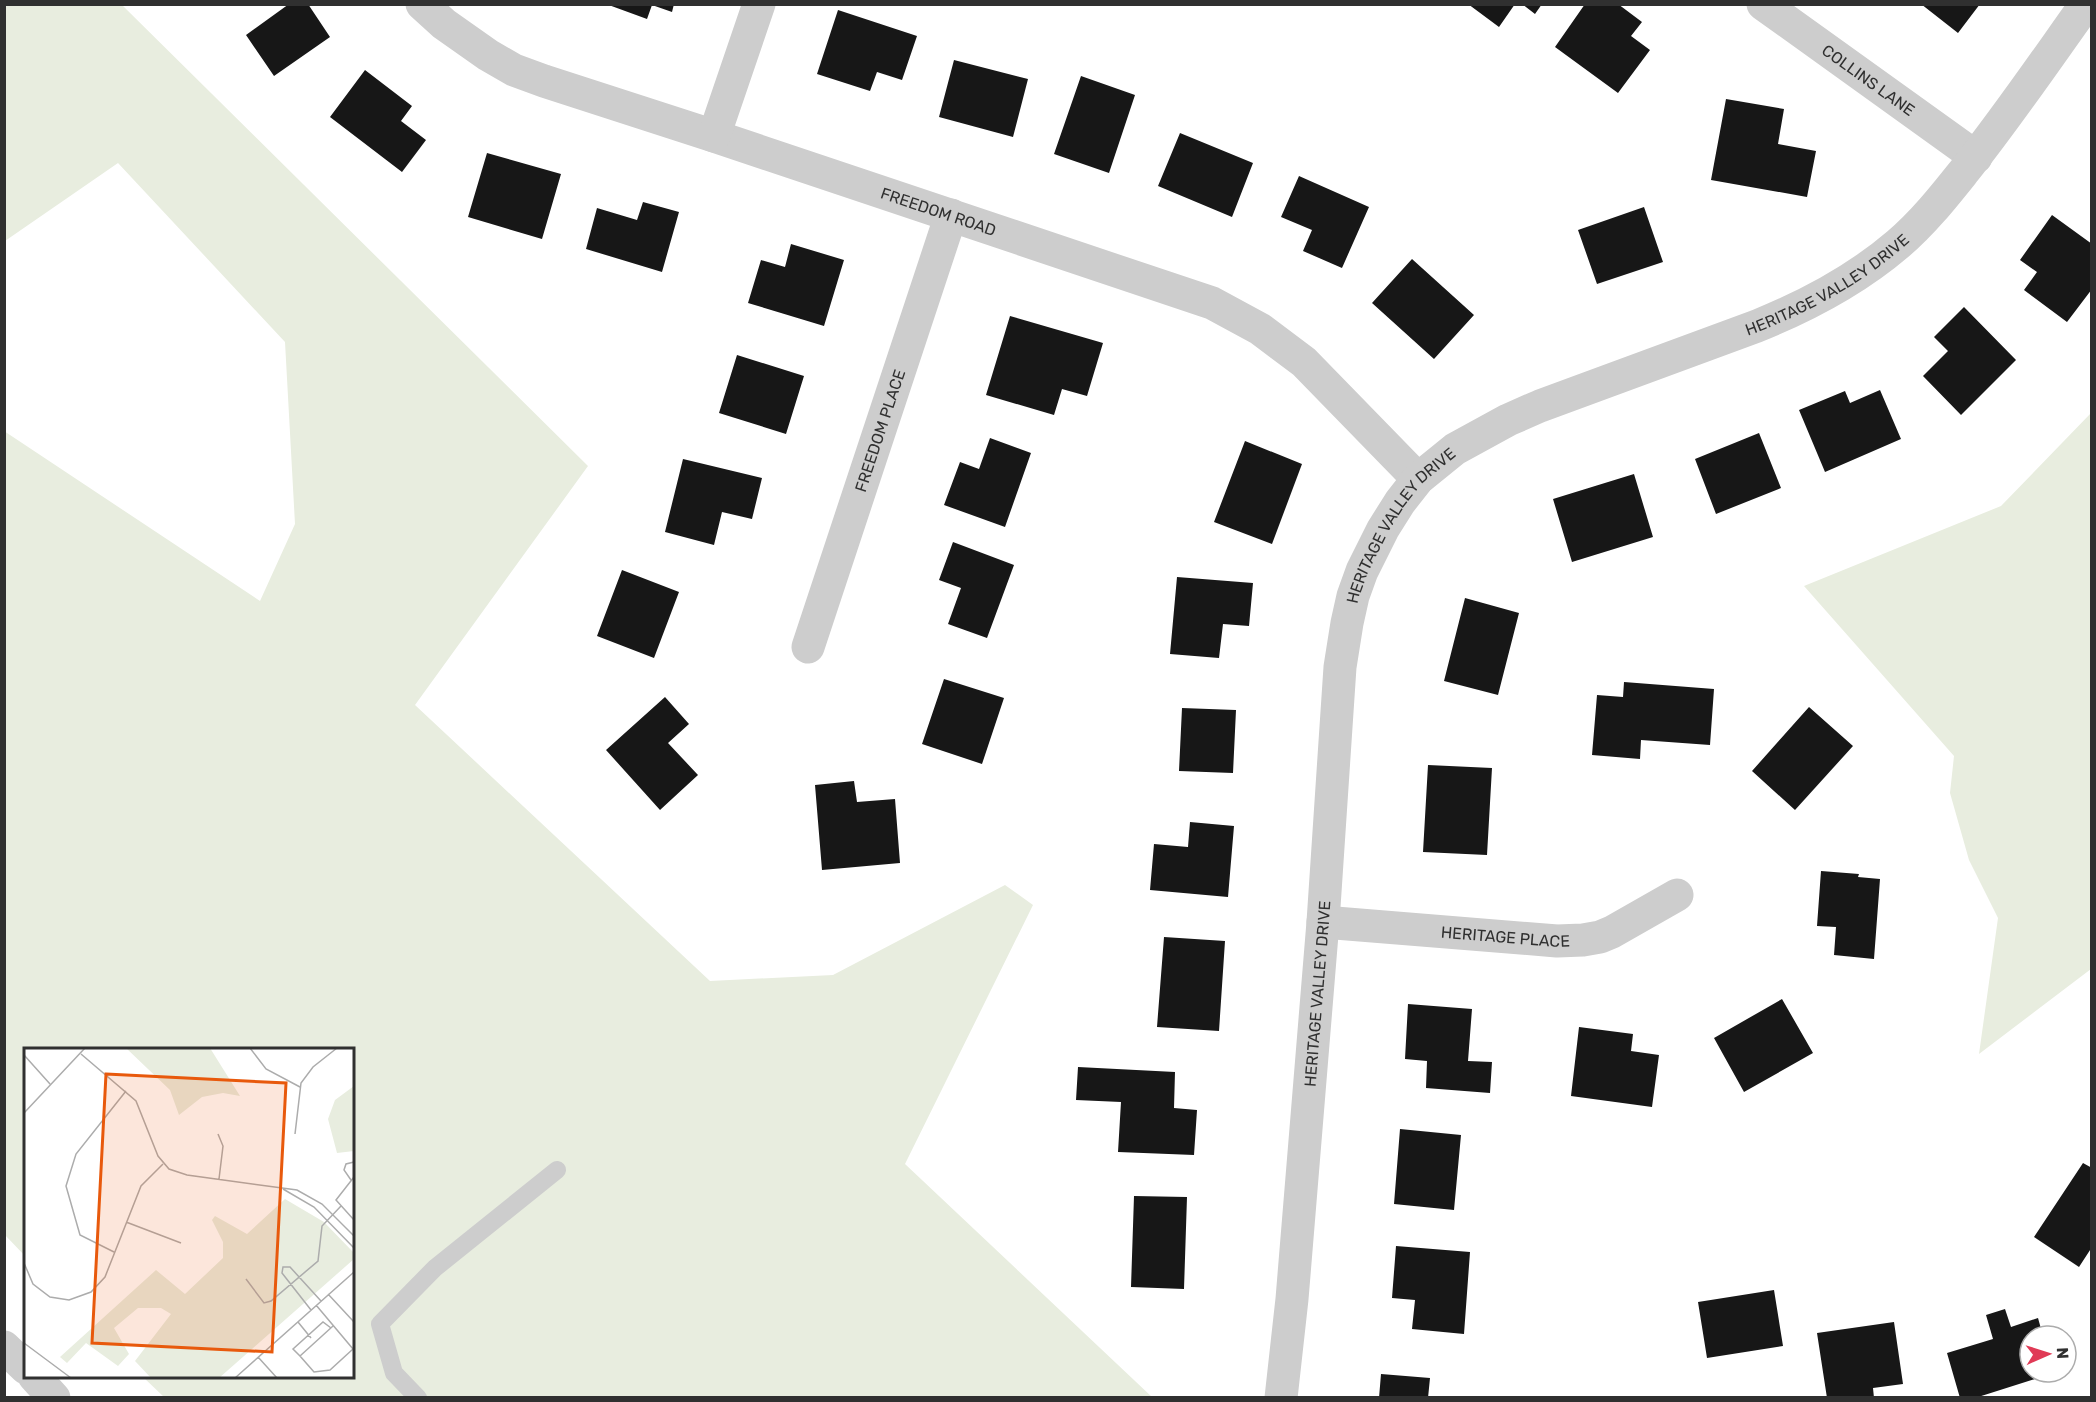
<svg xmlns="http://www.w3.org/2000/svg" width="2096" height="1402" viewBox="0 0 2096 1402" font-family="Rubik,sans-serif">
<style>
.green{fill:#e8eddf}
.building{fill:#171717}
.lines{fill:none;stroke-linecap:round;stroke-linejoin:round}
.service{stroke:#cdcdcd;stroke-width:18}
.minor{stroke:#cdcdcd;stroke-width:33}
.tertiary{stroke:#cdcdcd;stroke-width:33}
.labels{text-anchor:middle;stroke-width:6;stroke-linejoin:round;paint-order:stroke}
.street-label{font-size:16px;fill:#303030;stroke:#fff}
.inset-road{fill:none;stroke:#acacac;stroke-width:1.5}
.view{fill:#e8590c;fill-opacity:0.15;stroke:#e8590c;stroke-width:3}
.inset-edge{fill:none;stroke:#303030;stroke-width:3}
</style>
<rect width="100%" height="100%" fill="#fff"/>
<path class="green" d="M5,5H122L588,466L415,705L710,981L833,975L1005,885L1033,905L905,1164L1152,1397H164L143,1377L352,1376V1050H26L25,1256L5,1235L4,431L260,601L295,524L285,342L118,163L5,241Z
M2091,413V969L1979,1054L1998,918L1969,860L1950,793L1954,756L1804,586L2001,506Z"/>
<path class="building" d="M289,4H308L330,37L274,76L246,35Z
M606,4H674L672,12L652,5L647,19Z
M1468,4H1515L1499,27Z
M1522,4H1542L1535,14Z
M1585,4H1618L1642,22L1631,36L1650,50L1618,93L1555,47Z
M1921,4H1980L1958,33Z
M838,10L917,36L902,80L877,72L870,91L817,74Z
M954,60L1028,79L1013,137L939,117Z
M365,70L412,106L401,121L426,140L402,172L330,117Z
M1081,76L1135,95L1109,173L1054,154Z
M1726,99L1784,109L1778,144L1816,151L1807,197L1711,180Z
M1180,133L1253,163L1232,217L1158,186Z
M487,153L561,174L542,239L468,217Z
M1299,176L1369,207L1342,268L1303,251L1312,230L1281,217Z
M643,202L679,212L662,272L586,249L597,208L637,220Z
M1644,207L1663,262L1597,284L1578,230Z
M2052,215L2092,244V289L2067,322L2024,290L2037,272L2020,260Z
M791,244L844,260L824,326L748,303L761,260L785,267Z
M1412,259L1474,315L1434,359L1372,303Z
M1964,307L2016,360L1961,415L1923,376L1948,351L1934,337Z
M1010,316L1103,343L1087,396L1062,389L1054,415L986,395Z
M737,355L804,376L786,434L719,413Z
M1880,390L1901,439L1825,472L1799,410L1845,391L1850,403Z
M1759,433L1781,488L1716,514L1695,459Z
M990,438L1031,453L1005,527L944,505L960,462L979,469Z
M1245,441L1302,464L1272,544L1214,522Z
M683,459L762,478L752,519L722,512L714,545L665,532Z
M1634,474L1653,537L1572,562L1553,499Z
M953,542L1014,565L987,638L948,624L961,588L939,580Z
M622,570L679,592L654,658L597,636Z
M1177,577L1253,583L1249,626L1223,624L1219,658L1170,654Z
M1465,598L1519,613L1498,695L1444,681Z
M944,679L1004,698L982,764L922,744Z
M1624,682L1714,689L1710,745L1641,740L1640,759L1592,755L1597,695L1623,697Z
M665,697L689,724L668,743L698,775L660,810L606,750Z
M1809,707L1853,746L1795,810L1752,771Z
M1182,708L1236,710L1233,773L1179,771Z
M1428,765L1492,768L1487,855L1423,852Z
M854,781L857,802L895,799L900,863L822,870L815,785Z
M1190,822L1234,826L1228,897L1150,890L1154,844L1188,847Z
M1821,871L1859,874L1858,877L1880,879L1874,959L1834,955L1836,927L1817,926Z
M1164,937L1225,941L1219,1031L1157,1027Z
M1782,999L1813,1053L1744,1092L1714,1038Z
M1408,1004L1472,1009L1468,1061L1492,1062L1490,1093L1426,1088L1427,1061L1405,1059Z
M1579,1027L1633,1034L1631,1051L1659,1055L1652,1107L1571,1096Z
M1078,1067L1175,1072L1174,1108L1197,1110L1194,1155L1118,1152L1121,1102L1076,1100Z
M1400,1129L1461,1135L1454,1210L1394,1204Z
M2083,1163L2092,1168V1247L2079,1267L2034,1237Z
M1134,1196L1187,1197L1184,1289L1131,1287Z
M1396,1246L1470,1252L1464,1334L1412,1329L1415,1300L1392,1298Z
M1774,1290L1783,1346L1707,1358L1698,1302Z
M2005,1309L2011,1327L2038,1318L2043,1336H2030V1353L2028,1354L2030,1372H2033L2035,1379L1975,1398H1960L1947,1353L1993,1339L1986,1315Z
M1894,1322L1903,1384L1873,1388L1874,1398H1827L1817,1333Z
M1381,1374L1430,1378L1428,1398H1379Z"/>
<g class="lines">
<path class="service" d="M418,1398L394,1373L380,1324L435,1268L557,1170"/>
<g class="minor">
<path id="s1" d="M422,4L444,24L488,55L514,70L544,81L714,136L1212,303L1260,329L1304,362L1418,479"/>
<path id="s2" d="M1763,4L1976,157"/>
<path d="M714,136L759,4"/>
<path id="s3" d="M808,647L951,215"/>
<path id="s4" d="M1323,922L1557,941L1583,940L1600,937L1612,932L1677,895"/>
<path id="s5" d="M1281,1398L1292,1299L1323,922L1340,667L1347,623L1353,596L1362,571L1383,529L1400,502L1418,479L1455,449L1508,420L1540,406L1757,326C1809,305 1856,280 1898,244C1923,223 1945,195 1965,170C2008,116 2046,60 2086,4"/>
</g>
<path class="tertiary" d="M4,1347L26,1368
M34,1376L54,1398"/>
</g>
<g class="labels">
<g class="street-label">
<text dy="6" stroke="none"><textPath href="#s2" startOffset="130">COLLINS LANE</textPath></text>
<text dy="6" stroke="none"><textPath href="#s1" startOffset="561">FREEDOM ROAD</textPath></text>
<text dy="6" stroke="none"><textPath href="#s5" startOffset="1396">HERITAGE VALLEY DRIVE</textPath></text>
<text dy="6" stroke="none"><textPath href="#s3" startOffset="228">FREEDOM PLACE</textPath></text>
<text dy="6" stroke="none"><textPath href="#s5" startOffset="892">HERITAGE VALLEY DRIVE</textPath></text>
<text dy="6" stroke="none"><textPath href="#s4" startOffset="183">HERITAGE PLACE</textPath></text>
<text dy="6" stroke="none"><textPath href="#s5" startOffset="406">HERITAGE VALLEY DRIVE</textPath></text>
</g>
</g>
<g transform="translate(24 1048)">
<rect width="330" height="330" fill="#fff"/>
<path d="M102,0H186L216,48L199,45L178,49L155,67L146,42ZM330,38V103L313,105L304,71L311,52ZM261,151L300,174L330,205V211L195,330H127L111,313L147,266L137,260H114L90,280L105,306L94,318L62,295L43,315L36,309L132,222L161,246L199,210V194L188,172L191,168L223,186Z" fill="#e8eddf"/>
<path class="inset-road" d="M226,0L242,21L276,39M57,6L112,53L134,108L145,121L163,127L273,142L298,156L330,188M0,7L26,36M0,65L61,0M194,86L199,98L195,131M271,86L277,35L289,19L313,0M330,129L312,152L330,172M327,132L320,122L322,116L330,114M259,141L290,159L330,200M102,174L157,195M90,204L56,187L42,138L52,106L102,43M0,215L9,236L26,249L45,252L67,244L81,229L117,138L139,116M222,231L240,255L247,253L294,213L298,178L317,158M304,246L330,274M292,257L329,301L306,322L290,324L276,308L309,278M287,262L258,225L259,219H266L297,253M274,274L287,290M0,295L47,330M276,308L269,301L299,274L307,280M234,309L253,330M211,330L330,224"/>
<path class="view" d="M82,26L262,35L248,304L68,295Z"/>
<rect width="330" height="330" class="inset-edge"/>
</g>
<rect width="2096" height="1402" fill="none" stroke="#303030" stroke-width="12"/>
<g transform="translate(2048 1354) rotate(87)"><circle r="28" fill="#ffffff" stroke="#acacac" stroke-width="1.5"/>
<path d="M0-4.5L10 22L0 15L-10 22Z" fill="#e03a56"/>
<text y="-9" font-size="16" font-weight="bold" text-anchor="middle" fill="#303030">N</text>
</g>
</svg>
